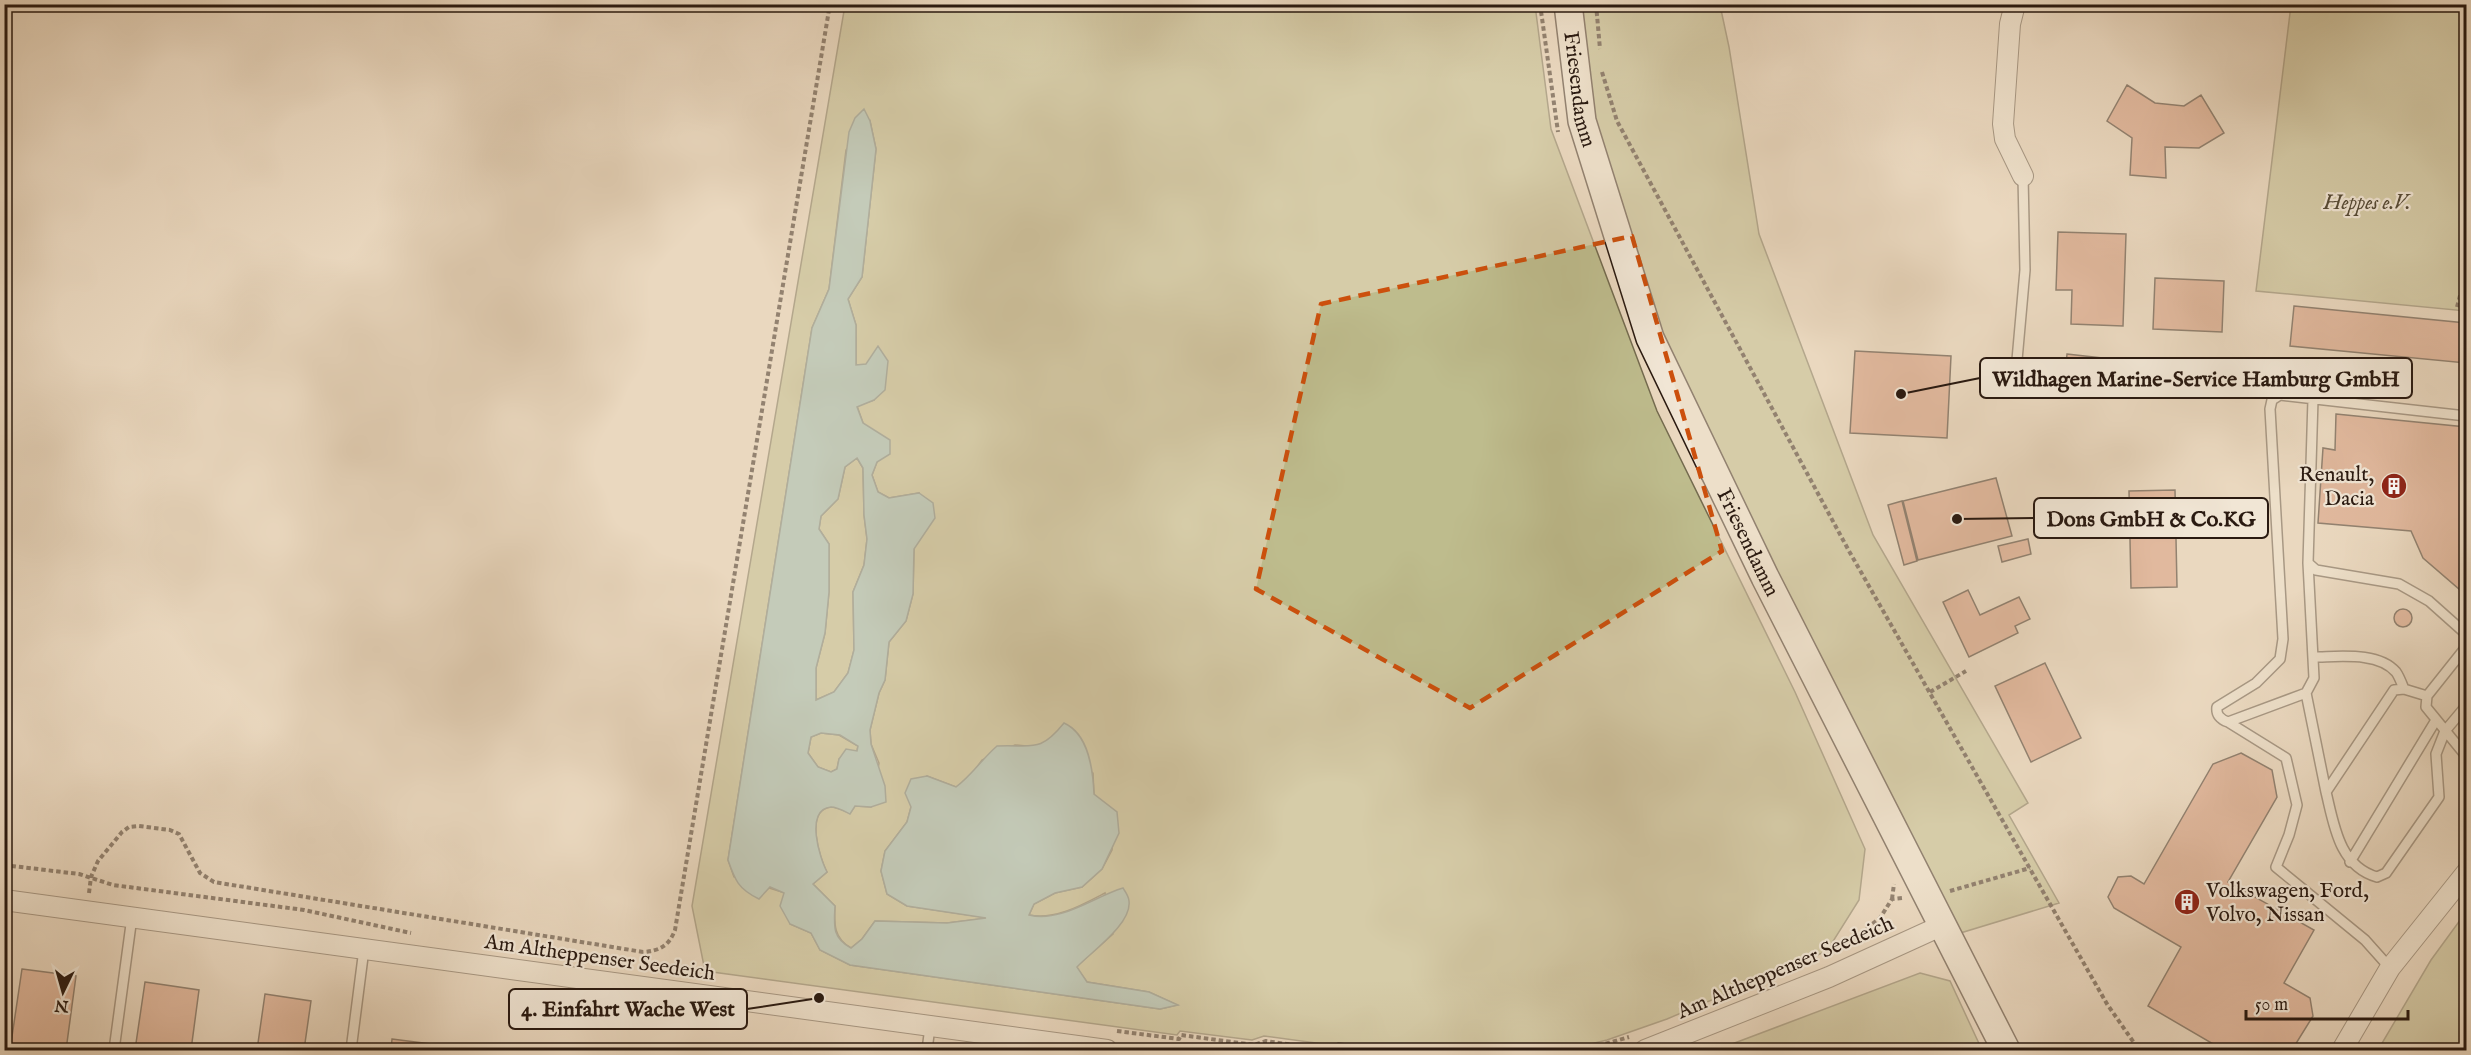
<svg xmlns="http://www.w3.org/2000/svg" width="2471" height="1055" viewBox="0 0 2471 1055" font-family="'IM FELL English',serif">
<style>
.green{fill:#bebc8d;stroke:#746b4f;stroke-width:1.5;fill-rule:evenodd}
.water{fill:#98bab2;stroke:#6c7a72;stroke-width:1.5;fill-rule:evenodd}
.building{fill:#d79376;stroke:#2a1a11;stroke-width:1.5}
.lines{fill:none;stroke-linecap:round;stroke-linejoin:round}
.lane-casing{stroke:#5a4a3c;stroke-width:12}
.street-casing{stroke:#5a4a3c;stroke-width:22}
.secondary-casing{stroke:#2a1a11;stroke-width:30}
.path{stroke:#2a1a11;stroke-width:4;stroke-dasharray:4.5 3;stroke-linecap:butt}
.lane{stroke:#f1e6d5;stroke-width:9}
.street{stroke:#f1e6d5;stroke-width:20}
.secondary{stroke:#f1e6d5;stroke-width:27}
.marked{fill:none;stroke:#cc500d;stroke-width:4.5;stroke-dasharray:12 8;stroke-linejoin:round}
.labels{text-anchor:middle;stroke-width:4.5;stroke-linejoin:round;paint-order:stroke}
.street-label{font-size:21px;fill:#2a1a11;stroke:#f1e6d5}
.park-label{font-size:21px;font-style:italic;fill:#564b36;stroke:#f1e6d5}
.poi-label{font-size:21px;fill:#2a1a11;stroke:#f1e6d5;text-anchor:end}
.leader{fill:none;stroke:#2a1a11;stroke-width:2}
.callout-dot{fill:#2a1a11;stroke:#f1e6d5;stroke-width:2}
.callout{fill:#f1e6d5;stroke:#2a1a11;stroke-width:2}
.callout-label{font-size:22px;text-anchor:middle;font-weight:bold;fill:#2a1a11}
</style>
<rect width="100%" height="100%" fill="#ead8bf"/>
<filter id="stains"><feTurbulence type="fractalNoise" baseFrequency=".00333" numOctaves="4"/><feColorMatrix values="0 0 0 0 .2 0 0 0 0 .09 0 0 0 0 .02 0 0 0 .5 -.17"/></filter>
<radialGradient id="worn" r=".72"><stop offset=".6" stop-color="#630" stop-opacity="0"/><stop offset="1" stop-color="#630" stop-opacity=".3"/></radialGradient>
<path class="green" d="M845,5H1535L1551,129L1657,411L1795,692L1865,849L1859,900L1827,951L1667,1019L1607,1040L1566,1050H1379V1048L1339,1043L1338,1046L1264,1036L1252,1040L1180,1031L1177,1035L705,971L692,906ZM870,121L876,149L862,277L848,299L856,325V365H866L874,400L857,406L877,462L872,475L878,492L889,498L919,493L914,549L913,594L906,621L889,642L885,680L879,693L870,730L871,744L879,763L871,807L855,806L850,813C844,811 837,807 831,807C804,810 820,859 827,872L813,884L835,906C834,925 834,938 851,948L862,939L875,921L947,923L989,918L907,906L887,894L881,871L885,851L907,822L911,807L927,776L956,787L970,777L982,760L1015,745L1037,747L1051,739L1093,773L1094,795L1116,812L1112,850L1102,869L1082,887L1055,893L1034,904L1029,915C1056,920 1082,905 1105,893L1113,934L1076,967L1087,982L1149,992L1177,1005L1160,1009L850,965L820,950L811,933L790,924L785,893L734,877L728,860L812,328L829,289L846,150Z
M1577,5H1720L1729,47L1759,234L1873,535L2028,803L2009,815L2059,903L1957,934L1658,336L1591,120Z
M2291,5H2466V311L2256,291Z
M857,458L863,468L864,515L867,539L864,565L853,592L854,650L848,673L834,692L816,700V668L825,633L829,592V544L819,529L821,516L838,499L845,467Z
M821,733L839,735L858,746L857,751L839,759L837,769L831,772L818,767L808,753L811,737Z
M2466,912V1050H2378L2431,960Z
M1920,973L1950,981L1982,1050H1716Z"/>
<path class="water" d="M864,109L870,121L876,149L862,277L848,299L856,325V365L866,364L878,346L888,361L885,390L874,400L857,407L863,423L890,440V454L877,462L872,475L878,492L889,498L919,493L933,503L935,518L914,549L913,594L906,621L889,642L885,680L879,693L870,730L871,744L885,786L886,802L871,807L855,806L850,814C844,811 837,807 831,807C804,809 820,859 827,872L813,884L835,906C834,926 832,938 851,948L862,939L875,921L947,923L986,918L907,906L887,894L881,871L885,851L907,822L911,807L905,793L911,779L927,776L956,787C972,775 982,759 997,746C1032,744 1039,754 1064,723C1089,734 1093,770 1094,794L1117,812L1119,833L1102,869L1082,887L1055,893L1034,904L1029,915C1061,923 1093,897 1123,888C1125,891 1129,897 1129,901C1132,924 1091,952 1077,967L1087,982L1149,992L1178,1005L1160,1009L850,965L820,950L811,933L790,924L780,906L784,893L770,887L759,899C738,889 735,880 728,860L812,328L829,289L849,132L855,118ZM857,458L863,468L864,515L867,539L864,565L853,592L854,650L848,673L834,692L816,700V668L825,633L829,592V544L819,529L821,516L838,499L845,467ZM821,733L840,735L858,746L857,751L846,749L839,759L837,769L831,772L818,767L808,753L811,737Z"/>
<path class="building" d="M2127,85L2155,103L2184,106L2201,95L2224,133L2199,148L2165,147L2166,178L2130,175L2132,138L2107,121Z
M2058,232L2126,234L2123,326L2071,324L2072,290H2056Z
M2155,278L2224,281L2222,332L2153,329Z
M2294,306L2466,323V363L2290,346Z
M1855,351L1951,356L1947,438L1850,433Z
M2067,354L2111,359L2108,391L2064,387Z
M2336,414L2466,427V595L2423,558L2411,531L2318,523L2323,448L2335,450Z
M1996,478L2012,536L1918,560L1903,501Z
M2175,490L2177,587L2131,588L2129,491Z
M1902,501L1917,561L1904,565L1888,505Z
M2028,539L2031,554L2002,562L1998,546Z
M1968,590L1980,615L2019,597L2030,619L2015,626L2018,633L1969,657L1943,602Z
M2394 618a9 9 0 1 1 18 0a9 9 0 1 1-18 0Z
M2045,663L2081,738L2031,762L1995,686Z
M2241,753L2272,770L2277,797L2228,882L2314,930L2284,983L2310,998L2313,1016L2292,1050H2217L2215,1045L2148,1006L2181,947L2114,908L2108,897L2118,877L2131,876L2144,884L2213,764Z
M22,969L76,976L66,1050H10Z
M145,982L199,990L191,1050H135Z
M265,994L311,1001L304,1050H257Z
M392,1039L462,1048V1050H391Z
M1338,1043L1371,1047V1050H1337Z"/>
<g class="lines">
<g class="lane-casing">
<path id="lane" d="M2017,360L2025,270L2023,176
M2313,399L2308,563L2316,570L2399,584L2429,601L2466,634
M2308,563L2314,678L2306,693L2326,792
M2466,647L2427,696L2426,707L2466,756
M2313,657C2337,657 2378,651 2396,672C2399,676 2402,684 2404,689
M2306,693L2228,722C2220,719 2216,715 2217,707L2256,683L2280,659L2283,639L2270,409L2272,400L2280,395L2466,416
M2427,696L2404,689L2394,690L2326,792C2334,825 2339,866 2377,877L2386,873L2439,797L2436,754L2445,731L2466,706
M2228,722L2286,758L2297,805L2289,835L2276,867L2365,940L2390,968
M2350,862L2436,720
M114,1050L132,917
M351,1050L364,949
M927,1050L930,1027"/>
</g>
<g class="street-casing">
<path id="street" d="M2015,4L2010,24L2003,124L2005,139L2023,176
M4,900L1107,1050
M1645,1050L1829,977L1943,925
M2342,1050L2390,968L2466,873"/>
</g>
<g class="secondary-casing">
<g id="secondary">
<path id="s1" d="M1568,4L1582,121L1650,338L1765,577L2006,1050"/>
</g>
</g>
<path class="path" d="M1540,4L1558,132
M1596,4L1600,49
M1602,72L1617,121L1849,551L2107,1004L2139,1050
M2457,307L2466,273
M1930,692L1966,671
M4,865L79,874L113,885L304,910L411,933
M1950,891L2030,868
M89,893L91,877L98,861L122,832L129,827L139,826L170,830L179,834L200,873L214,882L643,952C659,951 669,946 675,930L830,4
M1892,899L1894,884
M1843,947L1880,918L1892,899L1902,898
M1117,1031L1179,1039L1181,1035L1254,1045L1266,1041L1326,1050
M1584,1050L1629,1037"/>
<use href="#lane" class="lane"/>
<use href="#street" class="street"/>
<use href="#secondary" class="secondary"/>
</g>
<path d="M0 0H2471V1055H0ZM1632,236L1722,551L1470,708L1256,589L1321,304Z" fill="#ead8bf" fill-opacity=".55" fill-rule="evenodd"/>
<path class="marked" d="M1632,236L1722,551L1470,708L1256,589L1321,304Z"/>
<defs>
<g id="building-disc" transform="scale(1.35)"><circle r="9.5" fill="#8f2418" stroke="#f1e6d5"/><path d="M-4-6H4V6H1V3H-1V6H-4ZM-2.5-4.3h1.7v1.8h-1.7ZM.8-4.3h1.7v1.8H.8ZM-2.5-1h1.7V.8h-1.7ZM.8-1h1.7V.8H.8Z" fill="#fff"/></g>
</defs>
<g fill-rule="evenodd">
<use href="#building-disc" x="2394" y="486"/>
<use href="#building-disc" x="2187" y="902"/>
</g>
<g class="labels">
<g class="street-label">
<text dy="7" stroke="none"><textPath href="#s1" startOffset="86">Friesendamm</textPath></text>
<text dy="7" stroke="none"><textPath href="#s1" startOffset="572">Friesendamm</textPath></text>
<text transform="translate(600 957) rotate(8)" y="7">Am Altheppenser Seedeich</text>
<text transform="translate(1785 967) rotate(-23)" y="7">Am Altheppenser Seedeich</text>
</g>
<g class="park-label">
<text x="2367" y="209">Heppes e.V.</text>
</g>
<g class="poi-label">
<text x="2374" y="481">Renault,<tspan x="2374" dy="24">Dacia</tspan></text>
<text x="2206" y="897" text-anchor="start">Volkswagen, Ford,<tspan x="2206" dy="24">Volvo, Nissan</tspan></text>
</g>
</g>
<path class="leader" d="M1901 394L1980 378M1957 519L2034 518M819 998L747 1009"/>
<g class="callout-dot">
<circle cx="1901" cy="394" r="6"/>
<circle cx="1957" cy="519" r="6"/>
<circle cx="819" cy="998" r="6"/>
</g>
<g class="callout">
<rect x="1980" y="358" width="432" height="40" rx="6"/>
<rect x="2034" y="498" width="234" height="40" rx="6"/>
<rect x="509" y="989" width="238" height="40" rx="6"/>
</g>
<g class="callout-label">
<text x="2196" y="386">Wildhagen Marine-Service Hamburg GmbH</text>
<text x="2151" y="526">Dons GmbH &amp; Co.KG</text>
<text x="628" y="1016">4. Einfahrt Wache West</text>
</g>
<rect width="2471" height="1055" fill="none" stroke="#ead8bf" stroke-width="24"/>
<rect x="6" y="6" width="2459" height="1043" fill="none" stroke="#2a1a11" stroke-width="3"/>
<rect x="12" y="12" width="2447" height="1031" fill="none" stroke="#2a1a11" stroke-width="1.5"/>
<g transform="translate(63 992) rotate(185)" stroke="#f1e6d5" stroke-width="4.5" paint-order="stroke">
<path d="M0-4.5L10 22L0 15L-10 22Z" fill="#2a1a11"/>
<text y="-9" font-size="16" font-weight="bold" text-anchor="middle" fill="#2a1a11">N</text>
</g>
<path d="M2246 1010v9h162v-9" fill="none" stroke="#2a1a11" stroke-width="3"/>
<text x="2255" y="1010" font-size="18" fill="#2a1a11" stroke="#f1e6d5" stroke-width="4.5" paint-order="stroke">50 m</text>
<rect width="100%" height="100%" filter="url(#stains)"/>
<rect width="100%" height="100%" fill="url(#worn)"/>
</svg>
